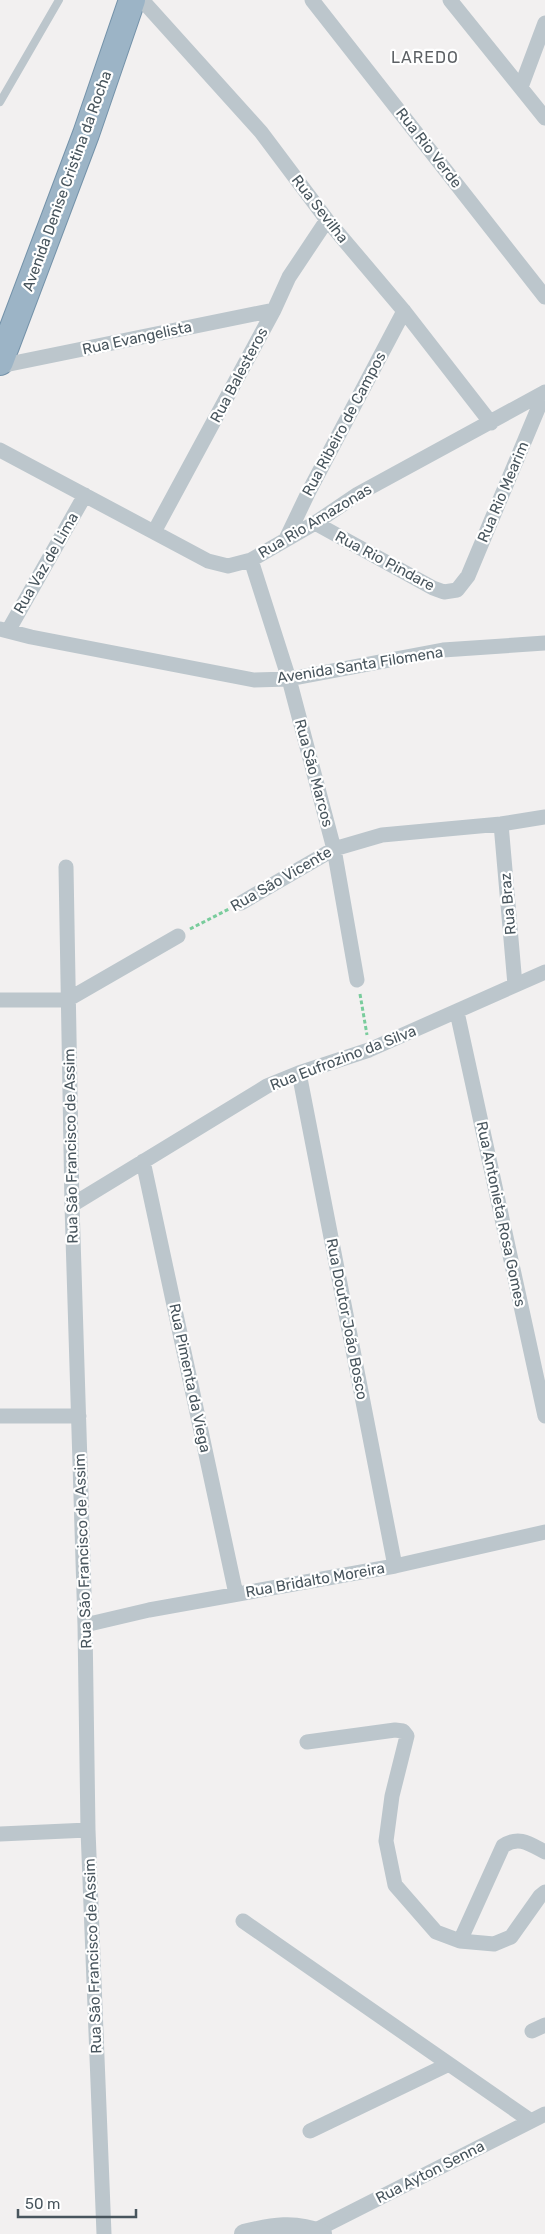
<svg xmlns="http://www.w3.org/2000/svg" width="545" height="2234" viewBox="0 0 545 2234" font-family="Rubik,sans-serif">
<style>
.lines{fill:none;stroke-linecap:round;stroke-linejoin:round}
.trunk-casing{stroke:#7492a9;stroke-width:28}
.path{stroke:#79cc9c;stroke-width:3;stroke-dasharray:4 2.5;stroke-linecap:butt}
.service{stroke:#bcc6cc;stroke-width:8}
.minor{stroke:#bcc6cc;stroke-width:15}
.tertiary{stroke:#bcc6cc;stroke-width:20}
.trunk{stroke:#9cb4c6;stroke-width:26}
.labels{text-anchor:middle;stroke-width:4.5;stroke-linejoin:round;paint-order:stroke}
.street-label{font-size:15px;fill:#48555d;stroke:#fff}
.neighbourhood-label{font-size:16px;letter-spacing:1px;fill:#5d6165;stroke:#fff}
</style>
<rect width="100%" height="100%" fill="#f2f0f0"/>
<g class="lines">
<g class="trunk-casing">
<path id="trunk" d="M0,362L86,134L132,0"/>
</g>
<path class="path" d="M190,929L229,909
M360,994L367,1035"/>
<path class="service" d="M0,102L59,0"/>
<path class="minor" d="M142,0L261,132L327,220L404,311L491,423
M312,0L545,297
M450,0L545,118
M521,87L545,23
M0,366L274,310
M0,450L208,561L228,566L251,560L315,523L358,494L545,392
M315,523L433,588L444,592L457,590L468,576L545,392
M154,532L274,310L289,277L327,220
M286,539L308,493L404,311
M251,560L289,679L334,849L357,980
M0,629L31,637L254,680L289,679L443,650L545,643
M8,631L85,495
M501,824L515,985
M66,867L72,1205L85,1625L88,1830L104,2234
M241,903L334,849L382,835L501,824L545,817
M0,1000H67L178,936
M457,1012L545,1416
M299,1073L395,1566
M143,1161L236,1594
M72,1205L267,1086L299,1073L369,1050L545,972
M0,1416H79
M85,1625L149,1610L395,1566L545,1532
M307,1742L395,1730L403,1731L407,1736L392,1796L386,1841L395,1885L436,1932L460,1941L494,1944L511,1937L540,1896L545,1892
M0,1834L88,1830
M243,1921L531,2121
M460,1941L503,1846C519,1835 530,1844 545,1852
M532,2031L545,2025
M310,2131L447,2065
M314,2231L545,2114"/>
<path class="tertiary" d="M244,2234C272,2227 295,2223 322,2234"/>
<use href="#trunk" class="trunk"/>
</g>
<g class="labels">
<g class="street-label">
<text transform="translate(429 148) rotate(52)" y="5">Rua Rio Verde</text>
<text transform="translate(67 181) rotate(-70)" y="5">Avenida Denise Cristina da Rocha</text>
<text transform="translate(320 209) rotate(52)" y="5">Rua Sevilha</text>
<text transform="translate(137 338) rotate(-12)" y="5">Rua Evangelista</text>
<text transform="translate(239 375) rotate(-62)" y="5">Rua Balesteros</text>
<text transform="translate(344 424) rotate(-62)" y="5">Rua Ribeiro de Campos</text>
<text transform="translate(503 492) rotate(-67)" y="5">Rua Rio Mearim</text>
<text transform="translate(315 521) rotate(-31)" y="5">Rua Rio Amazonas</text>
<text transform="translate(385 561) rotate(28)" y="5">Rua Rio Pindare</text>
<text transform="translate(46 563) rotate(-60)" y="5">Rua Vaz de Lima</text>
<text transform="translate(360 665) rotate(-9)" y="5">Avenida Santa Filomena</text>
<text transform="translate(314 773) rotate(75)" y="5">Rua São Marcos</text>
<text transform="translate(281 879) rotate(-30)" y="5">Rua São Vicente</text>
<text transform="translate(508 904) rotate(-95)" y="5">Rua Braz</text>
<text transform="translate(343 1058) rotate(-21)" y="5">Rua Eufrozino da Silva</text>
<text transform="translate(71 1146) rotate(-91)" y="5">Rua São Francisco de Assim</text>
<text transform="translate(501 1214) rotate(78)" y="5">Rua Antonieta Rosa Gomes</text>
<text transform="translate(347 1319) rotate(79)" y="5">Rua Doutor João Bosco</text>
<text transform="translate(190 1378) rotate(78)" y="5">Rua Pimenta da Viega</text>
<text transform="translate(83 1551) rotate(-92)" y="5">Rua São Francisco de Assim</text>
<text transform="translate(315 1580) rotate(-10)" y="5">Rua Bridalto Moreira</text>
<text transform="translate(93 1956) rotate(-92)" y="5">Rua São Francisco de Assim</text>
<text transform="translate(430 2172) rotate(-27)" y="5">Rua Ayton Senna</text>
</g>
<g class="neighbourhood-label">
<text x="425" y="63">LAREDO</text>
</g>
</g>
<path d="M18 2209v8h118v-8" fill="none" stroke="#48555d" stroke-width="2.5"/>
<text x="25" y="2209" font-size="15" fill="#48555d" stroke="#ffffff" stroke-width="4" paint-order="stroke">50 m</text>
</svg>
